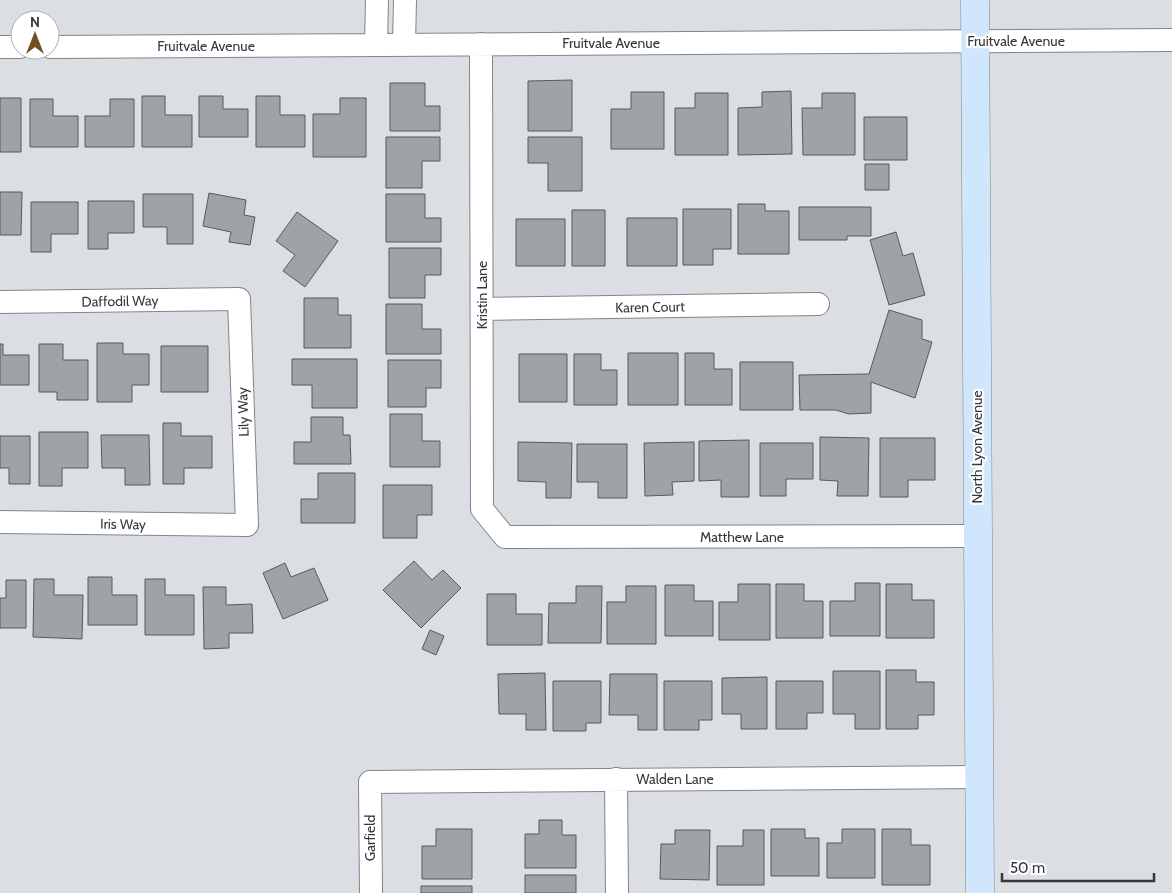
<svg xmlns="http://www.w3.org/2000/svg" width="1172" height="893" viewBox="0 0 1172 893" font-family="Cabin,sans-serif">
<style>
.building{fill:#9fa3a7;stroke:#56595d}
.lines{fill:none;stroke-linecap:round;stroke-linejoin:round}
.street-casing{stroke:#818589;stroke-width:24}
.secondary-casing{stroke:#818589;stroke-width:29}
.street{stroke:#fff;stroke-width:22}
.secondary{stroke:#d0e6fd;stroke-width:28}
.labels{text-anchor:middle;stroke-width:4.5;stroke-linejoin:round;paint-order:stroke}
.street-label{font-size:14px;fill:#353739;stroke:#fff}
</style>
<rect width="100%" height="100%" fill="#dbdfe3"/>
<path class="building" d="M572,80V131H528V81Z
M390,83H425V106H440V131H390Z
M791,91L792,154L738,155V108L762,107V92Z
M631,92H664V149H611V109H631Z
M695,93H728V155H675V108H695Z
M822,93H855V155H803L802,108H822Z
M142,96H165V115H192V147H142Z
M199,96H223V109H248V137H199Z
M256,96H280V115H305V147H256Z
M0,98H21V152H0Z
M340,98H366V157H313V114H340Z
M30,99H53V116H78V147H30Z
M110,99H134V147H85V116H110Z
M864,117H907V160H864Z
M386,137H440V161H422V188H386Z
M528,137H582V191H548V163H528Z
M865,164H889V190H865Z
M0,192H22L21,235H0Z
M209,193L246,200L244,215L255,217L250,245L229,242L231,232L203,226Z
M143,194H193V244H167V227H143Z
M386,194H425V218H441V242H386Z
M88,201H134V233H108V249H88Z
M31,202H78V234H51V252H31Z
M738,204H765V211H789V254H738Z
M799,207H871V236H847V240H799Z
M683,209H731V249H713V265H683Z
M572,210H605V266H572Z
M297,212L338,241L305,287L283,271L295,255L276,241Z
M627,218H677V266H627Z
M516,219H565V266H516Z
M896,232L903,256L913,253L925,295L889,305L870,240Z
M389,248H441V275H425V298H389Z
M304,298H338V315H351V348H304Z
M386,304H422V329H441V354H386Z
M889,310L922,320V339L932,342L915,398L871,382V413L849,414L836,410H800L799,375L869,374Z
M97,343H123V354H149V385H132V402H97Z
M0,344H3V355H29V385H0Z
M39,344H63V360H88V400H57V392H39Z
M161,346H208V392H161Z
M628,353H678V405H628Z
M685,353H714V369H732V405H685Z
M519,354H567V402H519Z
M574,354H601V370H617V405H574Z
M292,359H357V408H312V385H292Z
M388,360H441V388H426V407H388Z
M740,362H793V410H740Z
M390,414H422V441H440V467H390Z
M311,417H343V435H350L351,464H294V442H311Z
M163,423H181V436H212V468H184V484H163Z
M39,432H88V468H62V486H39Z
M101,435H149L150,485H125V468H102Z
M0,436H30V484H9V468H0Z
M820,437L869,438L868,496H837L838,481L820,480Z
M880,438H935V480H908V497H880Z
M749,440V497H721V480L699,481V441Z
M518,442L572,443L571,498H546V482L518,481Z
M694,442V481L672,482L673,495L645,496L644,443Z
M760,443H813V479H786V496H760Z
M577,444H627V498H598V482H577Z
M318,473H355V523H301V499H318Z
M383,485H432V515H417V538H383Z
M414,561L432,580L443,570L461,588L421,628L383,590Z
M285,563L291,577L314,568L328,600L283,619L263,573Z
M88,577H112V595H137V625H88Z
M34,579H54V595H83L82,639L33,637Z
M145,579H165V595H194V635H145Z
M6,580H26V628H0V598H6Z
M855,583H880V636H830V601H855Z
M738,584H770V640H719V602H738Z
M776,584H804V601H823V638H776Z
M886,584H912V600H934V638H886Z
M665,585H694V601H713V636H665Z
M576,586H602L601,643H548L549,603H576Z
M626,586H656V644H607V602H626Z
M203,587H226V605L252,604L253,633H229V648L204,649Z
M487,594H516V614H542V645H487Z
M430,630L444,636L436,655L422,649Z
M886,670H916V682H934V715H918V729H886Z
M833,671H880V729H855V714H833Z
M545,673L546,730H526V714H499L498,674Z
M610,674H657V730H638V715H609Z
M767,677V729H741V714H722V678Z
M553,681H601V723H586V731H553Z
M664,681H712V720H699V730H664Z
M776,681H823V713H807V729H776Z
M539,820H562V835H576V868H525V834H539Z
M436,829H472V879H422V846H436Z
M771,829H805V838H819V876H771Z
M842,829H875V878H827V843H842Z
M882,829H911V845H930V885H882Z
M675,830H710L709,880L660,879L661,844H675Z
M743,830H764V885H717V846H743Z
M525,875H576V893H525Z
M421,886H472V893H421Z"/>
<g class="lines">
<g class="street-casing">
<path id="street" d="M404,44L405,0
M481,44L482,509L505,537L978,536
M376,45L377,0
M0,47H20
M50,47L1172,40
M0,302L239,299L247,525L0,522
M482,309L818,304
M616,779L617,893
M371,893L370,782L980,777"/>
</g>
<g class="secondary-casing">
<path id="secondary" d="M975,0L980,893"/>
</g>
<use href="#street" class="street"/>
<use href="#secondary" class="secondary"/>
</g>
<g class="labels">
<g class="street-label">
<text x="1016" y="46">Fruitvale Avenue</text>
<text x="611" y="48">Fruitvale Avenue</text>
<text x="206" y="51">Fruitvale Avenue</text>
<text transform="translate(482 295) rotate(-90)" y="5">Kristin Lane</text>
<text transform="translate(120 301) rotate(-1)" y="5">Daffodil Way</text>
<text transform="translate(650 307) rotate(-1)" y="5">Karen Court</text>
<text transform="translate(243 412) rotate(-92)" y="5">Lily Way</text>
<text transform="translate(977 447) rotate(-90)" y="5">North Lyon Avenue</text>
<text transform="translate(123 524) rotate(1)" y="5">Iris Way</text>
<text x="742" y="542">Matthew Lane</text>
<text x="675" y="784">Walden Lane</text>
<text transform="translate(370 838) rotate(-90)" y="5">Garfield</text>
</g>
</g>
<g transform="translate(35 35)"><circle r="24" fill="#ffffff" stroke="#aeafb0"/>
<path d="M0-4L9 19L0 12L-9 19Z" fill="#6f5025"/>
<text y="-8" font-size="14" font-weight="bold" text-anchor="middle" fill="#353739">N</text>
</g>
<path d="M1002 873v8h152v-8" fill="none" stroke="#353739" stroke-width="2.5"/>
<text x="1010" y="873" font-size="15" fill="#353739" stroke="#ffffff" stroke-width="4" paint-order="stroke">50 m</text>
</svg>
